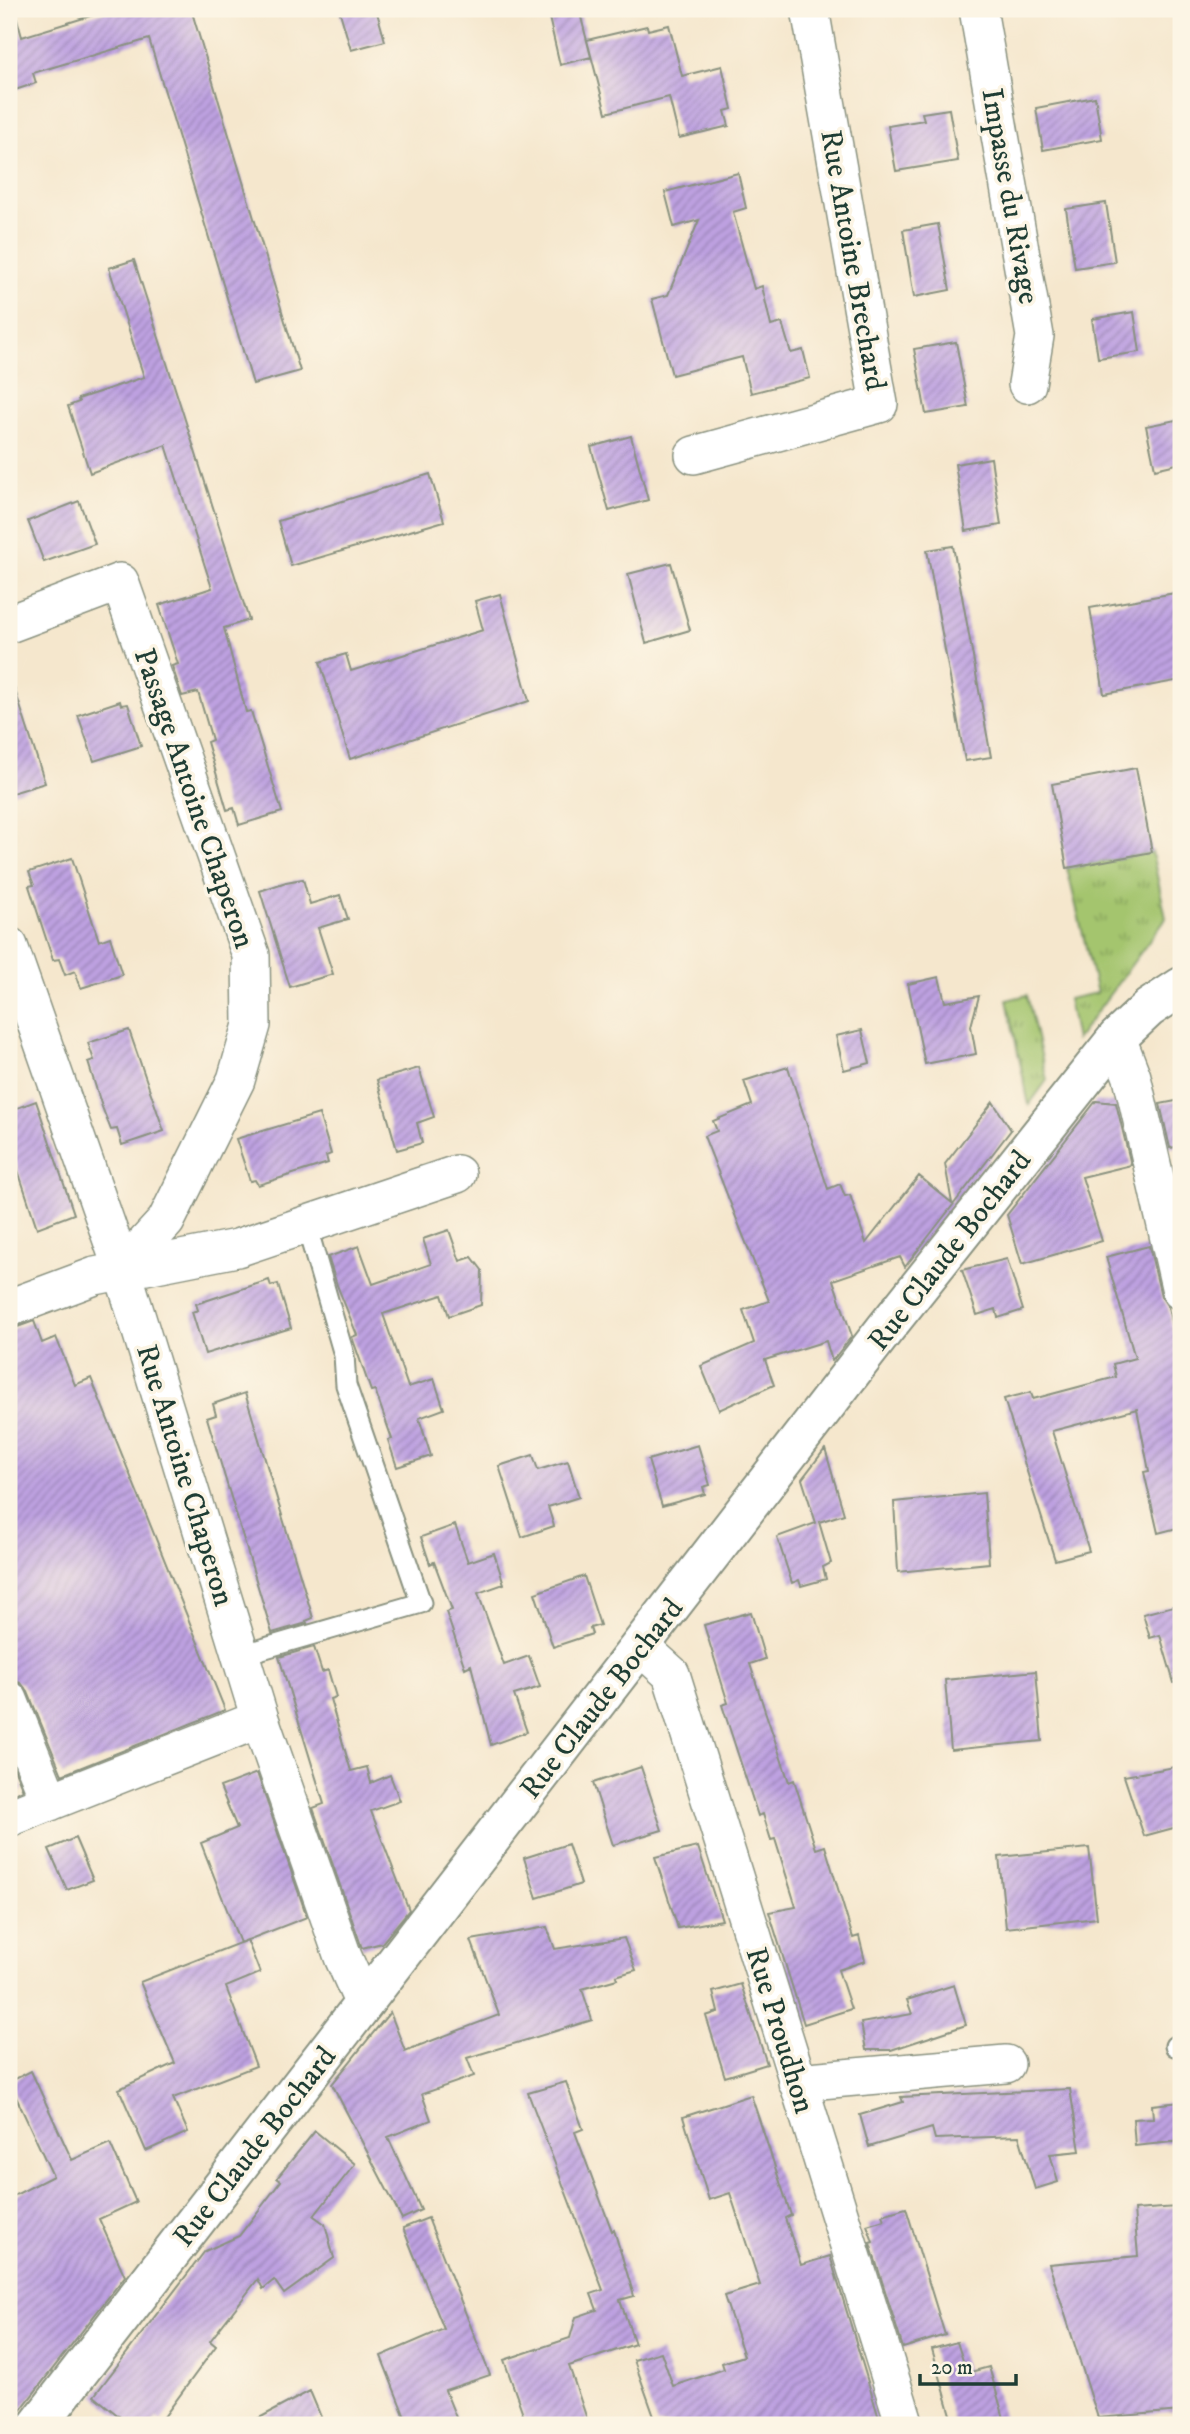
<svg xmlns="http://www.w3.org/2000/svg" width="1190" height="2434" viewBox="0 0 1190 2434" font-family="'IM FELL DW Pica',serif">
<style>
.grass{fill:url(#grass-tufts);stroke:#628151;stroke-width:2}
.building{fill:url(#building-hatch)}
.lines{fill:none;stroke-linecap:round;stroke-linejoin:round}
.service-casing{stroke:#8a9280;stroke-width:23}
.minor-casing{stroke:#8a9280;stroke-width:40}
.secondary-casing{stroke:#8a9280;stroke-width:42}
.service{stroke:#fff;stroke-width:19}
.minor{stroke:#fff;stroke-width:37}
.secondary{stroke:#fff;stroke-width:38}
.labels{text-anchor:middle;stroke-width:7;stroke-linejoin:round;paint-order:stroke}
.street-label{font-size:30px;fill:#1f3d34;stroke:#fcf5e5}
</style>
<defs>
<pattern id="grass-tufts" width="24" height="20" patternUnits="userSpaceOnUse" patternTransform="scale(1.75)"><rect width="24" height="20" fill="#a4c56e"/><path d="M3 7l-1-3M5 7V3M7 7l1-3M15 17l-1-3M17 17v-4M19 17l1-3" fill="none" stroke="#85a15b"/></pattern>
<pattern id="building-hatch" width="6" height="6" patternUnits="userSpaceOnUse" patternTransform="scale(1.75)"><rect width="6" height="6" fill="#bea1e1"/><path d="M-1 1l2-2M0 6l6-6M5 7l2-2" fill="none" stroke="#9a84b7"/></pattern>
</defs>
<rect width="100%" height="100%" fill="#fcf5e5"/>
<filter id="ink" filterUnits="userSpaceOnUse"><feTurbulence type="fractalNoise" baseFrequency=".0143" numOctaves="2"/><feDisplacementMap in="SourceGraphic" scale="14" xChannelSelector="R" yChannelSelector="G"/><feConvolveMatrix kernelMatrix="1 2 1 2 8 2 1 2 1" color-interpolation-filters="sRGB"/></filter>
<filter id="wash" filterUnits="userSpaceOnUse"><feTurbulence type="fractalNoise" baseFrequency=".00686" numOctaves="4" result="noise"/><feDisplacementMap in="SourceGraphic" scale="28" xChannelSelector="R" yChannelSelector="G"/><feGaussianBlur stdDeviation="1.57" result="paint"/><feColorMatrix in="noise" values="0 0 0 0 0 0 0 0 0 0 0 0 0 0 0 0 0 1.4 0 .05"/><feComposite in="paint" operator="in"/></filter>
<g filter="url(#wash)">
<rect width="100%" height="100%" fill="#f5e7cd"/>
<path class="grass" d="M1152,852L1166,918L1076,1040L1068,999L1097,993L1067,868Z
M1027,995L1047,1080L1029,1105L1007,1000Z"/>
<g id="blocks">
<path class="building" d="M113,9H191L300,371L253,384L149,39L33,73L36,83L9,92V16L16,15L22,37Z
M339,9H376L385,41L351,50Z
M547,9H579L591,57L560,65Z
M669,25L682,76L722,66L732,109L725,111L729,126L679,138L669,97L606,113L587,40L647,26L648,30Z
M1095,97L1102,139L1043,150L1036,108Z
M949,109L958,161L896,171L888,126L924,120L922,113Z
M738,173L746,208L733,212L754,289L762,286L771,326L782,323L791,353L803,350L810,378L751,393L742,357L672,375L652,299L668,295L699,220L674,227L665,192Z
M1106,203L1115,262L1075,268L1066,209Z
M938,224L950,290L914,297L903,230Z
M134,260L249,620L224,628L246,712L251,711L282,812L239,825L234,808L227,810L207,742L212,740L198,692L182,696L172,666L178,664L159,605L212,588L166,445L90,473L68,406L79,402L78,399L144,377L109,268Z
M1134,312L1140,352L1098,358L1092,319Z
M956,342L968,407L926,414L914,349Z
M1181,419V463L1155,469L1146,426Z
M631,436L648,500L609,511L591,447Z
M991,458L1001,525L966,531L955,464Z
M430,474L444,521L291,566L278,521Z
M79,501L95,544L44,562L28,521Z
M953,546L991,757L965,761L927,550Z
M671,563L690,630L646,643L628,574Z
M1175,593L1181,629V680L1104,694L1090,608Z
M500,594L529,701L350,759L320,662L346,654L351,671L483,630L475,601Z
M14,687L45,783L9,794V688Z
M120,701L121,705L128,704L141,746L94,761L78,715Z
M1136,768L1152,852L1067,868L1052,784Z
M72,858L99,941L110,937L122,975L81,988L75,971L65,975L59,959L53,960L29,886L34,885L29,872Z
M303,879L310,904L340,895L348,919L318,928L333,974L290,987L260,891L286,882Z
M939,977L945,1002L979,996L971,1026L976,1054L925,1064L908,984Z
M129,1030L164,1131L122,1145L117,1129L111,1130L102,1107L88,1062L94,1060L88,1043Z
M862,1030L870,1063L844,1070L836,1036Z
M788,1067L828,1189L840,1184L845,1196L850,1195L866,1243L919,1176L952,1203L945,1164L993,1102L1011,1130L905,1267L900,1257L833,1280L852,1336L832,1361L826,1341L765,1360L774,1385L719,1410L701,1366L754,1343L743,1310L769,1301L704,1136L717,1131L713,1121L752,1105L744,1081Z
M419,1068L434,1117L417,1123L422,1143L397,1150L377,1080Z
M1181,1100V1146L1170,1148L1160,1104Z
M36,1101L74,1214L37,1228L9,1143V1111Z
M1096,1101L1116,1103L1131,1165L1082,1177L1102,1241L1022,1264L1007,1215Z
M319,1114L331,1154L326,1156L328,1163L258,1185L255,1180L250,1181L236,1139Z
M449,1230L460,1261L472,1257L482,1270L481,1305L449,1316L442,1295L383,1314L408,1387L434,1379L444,1409L419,1418L431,1456L397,1467L388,1440L392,1439L375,1390L371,1391L352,1337L357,1335L337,1285L328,1257L359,1246L373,1284L431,1264L423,1239Z
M1149,1246L1161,1296L1168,1307L1181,1367V1527L1158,1533L1144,1472L1149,1471L1137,1409L1052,1431L1089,1551L1055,1560L1004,1399L1031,1392L1033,1399L1116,1377L1113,1364L1135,1358L1106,1257Z
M1007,1259L1023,1310L998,1318L996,1309L977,1315L962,1270Z
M269,1280L271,1286L278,1284L291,1328L205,1354L192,1312L198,1310L196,1304Z
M34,1321L42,1343L56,1337L75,1385L91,1378L225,1710L62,1775L28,1692L21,1683L9,1680V1330Z
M245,1393L313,1618L306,1621L307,1623L272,1633L207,1418L216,1415L213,1404Z
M698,1445L710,1485L703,1487L705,1494L662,1506L648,1460Z
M825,1449L844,1514L819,1522L831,1563L823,1567L826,1579L801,1586L799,1580L792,1583L777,1537L816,1523L802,1479Z
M533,1455L538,1470L568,1461L579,1497L548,1507L554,1526L522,1537L499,1466Z
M984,1493L989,1563L898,1572L894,1502Z
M455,1525L468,1562L494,1553L504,1584L478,1593L504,1665L529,1656L540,1687L514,1695L527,1732L491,1745L471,1665L465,1668L446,1612L452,1610L434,1562L430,1564L421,1537Z
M584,1576L600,1625L590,1628L592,1634L553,1647L535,1593Z
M1181,1604V1682L1174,1683L1160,1635L1150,1638L1143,1614Z
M751,1612L765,1659L750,1664L765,1711L789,1782L794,1780L816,1849L825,1846L853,1938L859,1936L865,1961L838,1970L851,2009L804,2024L769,1912L796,1907L775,1839L771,1840L763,1814L758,1816L749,1788L722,1705L728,1703L704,1625Z
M314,1647L322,1672L328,1670L336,1697L330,1699L351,1771L367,1767L371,1783L390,1775L400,1801L371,1811L409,1910L382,1943L362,1948L313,1808L324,1804L279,1657Z
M1036,1671L1042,1741L951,1750L945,1680Z
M9,1756L23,1790L9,1796Z
M1181,1766V1826L1144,1836L1124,1776Z
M641,1767L662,1830L613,1845L593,1783Z
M257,1773L307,1917L240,1943L201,1843L237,1828L220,1787Z
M75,1838L93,1880L67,1890L49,1849Z
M568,1844L581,1884L537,1898L524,1858Z
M698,1847L722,1920L678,1928L655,1857Z
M1089,1848L1097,1918L1006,1928L999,1857Z
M547,1927L555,1949L624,1938L636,1970L616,1976L617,1979L582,1989L592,2020L467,2058L474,2076L422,2094L431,2120L388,2137L421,2210L402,2219L332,2084L390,2012L405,2051L499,2015L471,1940Z
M247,1940L260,1973L226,1987L256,2066L173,2098L188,2132L146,2151L119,2089L175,2063L140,1982Z
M741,1984L767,2064L725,2077L706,2016L718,2012L713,1992Z
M954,1985L966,2025L891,2050H866L861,2023L912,2014L907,2000Z
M31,2071L72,2160L110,2143L136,2202L99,2219L125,2276L9,2425V2198L53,2176L9,2082Z
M566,2082L583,2129L575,2132L612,2231L614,2230L634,2296L620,2300L635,2344L569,2366L589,2425H527L504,2360L570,2338L576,2317L597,2310L591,2294L603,2290L528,2093Z
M1070,2089L1080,2151L1050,2154L1058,2182L1035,2189L1019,2136L935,2139L932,2128L869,2147L860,2115L903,2102L901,2097Z
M751,2095L791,2215L785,2218L801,2265L830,2256L881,2425H657L634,2360L661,2352L673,2386L724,2369L722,2363L744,2356L724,2296L760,2285L730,2193L709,2200L683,2117Z
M1181,2102V2141L1135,2146L1133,2119L1153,2118L1152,2105Z
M315,2131L355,2164L314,2216L325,2224L334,2258L284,2294L274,2280L263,2289L258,2279L210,2341L216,2346L161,2421L157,2418L151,2425H121L120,2417L94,2396L205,2251L239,2236L281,2181L277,2178Z
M1177,2207L1181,2259V2411L1098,2418L1049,2264L1138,2256L1134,2210Z
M906,2208L945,2335L903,2348L870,2243L873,2242L867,2225L884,2220L882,2215Z
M428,2218L490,2375L445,2390L459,2425H408L381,2356L444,2329L403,2228Z
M957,2342L967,2373L989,2367L1006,2425H954L932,2349Z
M310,2391L321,2417L306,2425H246Z"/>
</g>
</g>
<g filter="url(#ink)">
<use href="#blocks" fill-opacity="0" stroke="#8a9280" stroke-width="2"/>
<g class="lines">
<g class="service-casing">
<path id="service" d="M241,1655L421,1603L346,1385L344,1355L306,1224
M1175,2046H1181"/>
</g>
<g class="minor-casing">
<path id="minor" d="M978,9L1035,336L1027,384
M694,455L879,404L810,9
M9,624L120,582L251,955L252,1025L236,1080L166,1221L122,1269
M9,946L122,1269L260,1719L343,1957L364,2004
M1117,1038L1132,1077L1181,1291
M9,1308L95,1276L237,1248L457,1174
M640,1646L671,1674L905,2425
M9,1700L50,1802
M9,1818L260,1719
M797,2082L1006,2064"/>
</g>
<g class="secondary-casing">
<path id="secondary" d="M38,2425L885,1329L1117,1038L1149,1008L1181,987"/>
</g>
<use href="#service" class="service"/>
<use href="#minor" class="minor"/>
<use href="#secondary" class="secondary"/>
</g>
</g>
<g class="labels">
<g class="street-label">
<text transform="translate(1011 196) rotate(80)" y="10">Impasse du Rivage</text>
<text transform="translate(854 260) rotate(80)" y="10">Rue Antoine Brechard</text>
<text transform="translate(195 798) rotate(71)" y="10">Passage Antoine Chaperon</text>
<text transform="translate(949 1250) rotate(-52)" y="10">Rue Claude Bochard</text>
<text transform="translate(186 1475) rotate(73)" y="10">Rue Antoine Chaperon</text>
<text transform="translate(601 1698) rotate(-52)" y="10">Rue Claude Bochard</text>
<text transform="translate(781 2030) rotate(73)" y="10">Rue Proudhon</text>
<text transform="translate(254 2146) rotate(-52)" y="10">Rue Claude Bochard</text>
</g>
</g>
<rect width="1190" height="2434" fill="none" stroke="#fcf5e5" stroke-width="35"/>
<path d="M920 2374v10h96v-10" fill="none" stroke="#1f3d34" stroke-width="3.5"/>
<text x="931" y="2374" font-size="21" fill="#1f3d34" stroke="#fcf5e5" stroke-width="5" paint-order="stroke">20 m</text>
</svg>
